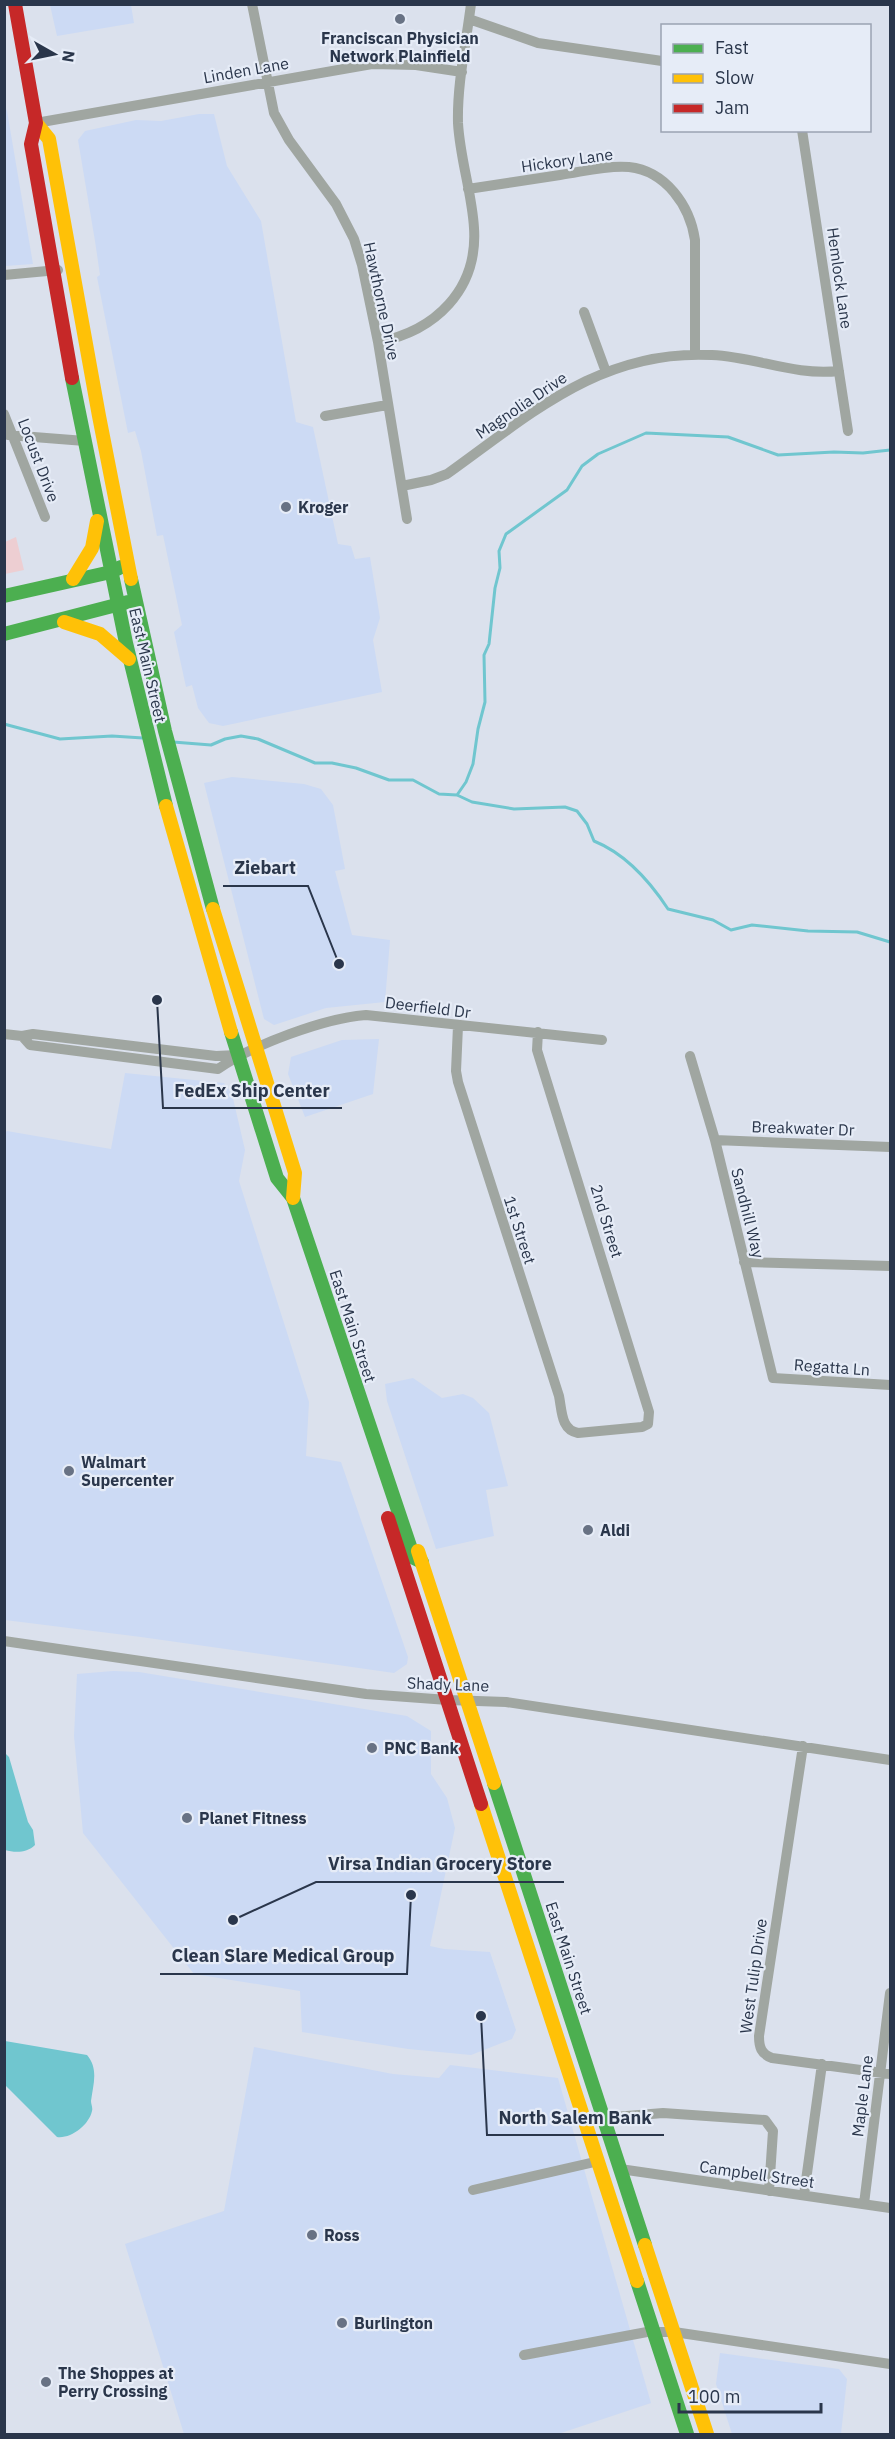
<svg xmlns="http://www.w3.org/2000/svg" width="895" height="2439" viewBox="0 0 895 2439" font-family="'IBM Plex Sans',sans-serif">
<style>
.built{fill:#ccdaf4}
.green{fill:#edced2}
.water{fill:#70c6cf}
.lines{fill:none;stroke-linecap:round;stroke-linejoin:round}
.stream{stroke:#70c6cf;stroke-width:3}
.street{stroke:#a0a6a1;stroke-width:10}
.fast{stroke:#4caf50;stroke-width:14}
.slow{stroke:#ffc107;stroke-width:14}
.jam{stroke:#c62828;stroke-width:14}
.poi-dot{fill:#687284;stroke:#e6ecf7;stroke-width:2}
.labels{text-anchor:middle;stroke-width:4.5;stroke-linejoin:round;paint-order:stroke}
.poi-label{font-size:16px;font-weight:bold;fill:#2a364b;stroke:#e6ecf7;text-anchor:start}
.street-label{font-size:16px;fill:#2a364b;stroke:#e6ecf7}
.leader{fill:none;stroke:#2a364b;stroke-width:2}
.callout-dot{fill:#2a364b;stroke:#e6ecf7;stroke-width:2}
.callout-label{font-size:18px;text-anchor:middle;font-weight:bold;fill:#2a364b;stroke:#e6ecf7;stroke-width:4.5;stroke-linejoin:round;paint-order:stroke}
</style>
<rect width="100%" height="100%" fill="#dbe1ed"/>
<path class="built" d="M50,5H131L134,23L57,36Z
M4,104L7,111L33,264L5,266Z
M199,114H214L227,166L261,221L296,422L313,427L338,544L351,546L355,559L370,557L380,618L373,640L382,692L223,726L209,723L198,708L192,685L186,687L174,632L182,625L163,535L157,536L141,451L135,431L128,433L97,277L100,275L95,241L78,140L85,131L136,120L161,121Z
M232,777L304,784L321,789L333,805L345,869L335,871L352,935L390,940L385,1002L326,1008L274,1025L264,1019L204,783Z
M379,1039L373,1094L305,1117L288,1074L291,1057L342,1040Z
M125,1073L224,1083L232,1094L245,1150L239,1181L309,1402L306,1456L341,1462L408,1657L407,1664L394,1673L141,1637L5,1620V1133L7,1131L111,1149Z
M413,1378L442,1398L463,1394L473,1398L489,1413L508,1486L486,1490L494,1536L436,1549L387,1401L385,1384Z
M113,1671L139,1672L407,1716L431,1731V1774L447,1798L455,1828L430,1946L444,1949L490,1952L516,2030L512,2039L471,2055L408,2049L302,2032L300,1991L194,1974L83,1833L74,1736L77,1674Z
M254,2047L393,2074L439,2078L450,2065L558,2078L651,2403L558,2434H184L125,2244L224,2211Z
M720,2353L839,2369L847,2379L841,2434H732L716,2384Z"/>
<path class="green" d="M16,537L24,570L5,574V542Z"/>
<path class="water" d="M4,1752L9,1757L28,1822L33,1830L35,1845C27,1853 15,1853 5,1850Z
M5,2041L87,2055C99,2069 93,2085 91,2101C91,2104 93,2108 92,2111C89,2125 71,2139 57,2137L5,2085Z"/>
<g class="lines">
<path class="stream" d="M4,724L60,739L112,736L143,738
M173,742L211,745L225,739L241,736L258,739L315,763H332L356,768L389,780H413L439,794L457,795L472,802L514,809L565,807L577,811L587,824L594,841C626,854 649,880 668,909L713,920L731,930L752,925L808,931L857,932L890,942
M457,795L466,782L473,764L478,729L485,702L484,655L489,644L495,588L500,568L499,551L506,534L567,490L582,466L598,454L646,433L728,437L778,455L834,452L863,453L890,450"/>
<path class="street" d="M252,4L274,113L289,140L336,204L354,239L362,265L378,342L407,519
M469,19L538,43L662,61
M36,123L372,64L416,65L462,72
M802,130L848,431
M468,189C499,184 529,180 560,175C582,172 606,165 629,167C666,171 690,206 695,240V355
M4,275L58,270
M584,312L606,372
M378,342C435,331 478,290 474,228C472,193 460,159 458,123C457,84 466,44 471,4
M4,414L45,517
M325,416L387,405
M8,435L85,441
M402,486L431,480L447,474C531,414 601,349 712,355C757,357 793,376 839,371
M458,1026L456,1071L458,1082L559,1396C562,1411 561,1430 578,1433L642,1427L648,1424L649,1412L537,1050L538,1032
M4,1034L22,1036L33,1034L216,1056L238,1055
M22,1036L30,1045L218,1069C252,1045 325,1018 366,1015L602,1040
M690,1056L715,1140L773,1378L890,1385
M715,1140L890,1147
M744,1262L890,1266
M4,1641L366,1694L448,1700L506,1702L890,1760
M803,1746L759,2036C759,2047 761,2054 772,2058L890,2074
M603,2118L663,2113L765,2120L773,2131L769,2191
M620,2169L890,2208
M473,2190L599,2161
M804,2195L822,2064
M864,2204L890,1993
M524,2355L647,2332H674L890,2364"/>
<path class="fast" d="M72,378L126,643L166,806
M131,579L165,731L213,909
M4,596L111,572L121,567
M4,634L128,602
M231,1032L277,1178L293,1198L414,1558L422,1562
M494,1783L645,2245
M637,2281L687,2434"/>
<path class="slow" d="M36,123L49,139L99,416L131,579
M73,579L92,548L97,521
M64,622L100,634L129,659
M166,806L231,1032
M213,909L295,1173L293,1198
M418,1551L494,1783
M481,1804L637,2281
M645,2245L707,2434"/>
<path class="jam" d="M15,4L36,123L31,144L72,378
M388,1518L481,1804"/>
</g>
<g class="poi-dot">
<circle cx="400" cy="19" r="6"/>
<circle cx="286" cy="507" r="6"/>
<circle cx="69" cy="1471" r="6"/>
<circle cx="588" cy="1530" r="6"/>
<circle cx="372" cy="1748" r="6"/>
<circle cx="187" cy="1818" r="6"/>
<circle cx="312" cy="2235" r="6"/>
<circle cx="342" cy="2323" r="6"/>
<circle cx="46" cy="2382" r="6"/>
</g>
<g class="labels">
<g class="poi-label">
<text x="400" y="44" text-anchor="middle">Franciscan Physician<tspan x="400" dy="18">Network Plainfield</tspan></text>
<text x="298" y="513">Kroger</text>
<text x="81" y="1468">Walmart<tspan x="81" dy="18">Supercenter</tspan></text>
<text x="600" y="1536">Aldi</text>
<text x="384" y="1754">PNC Bank</text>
<text x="199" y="1824">Planet Fitness</text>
<text x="324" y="2241">Ross</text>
<text x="354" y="2329">Burlington</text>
<text x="58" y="2379">The Shoppes at<tspan x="58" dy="18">Perry Crossing</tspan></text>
</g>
<g class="street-label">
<text transform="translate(246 70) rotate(-10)" y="6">Linden Lane</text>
<text transform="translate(567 160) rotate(-8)" y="6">Hickory Lane</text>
<text transform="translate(840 278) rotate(82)" y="6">Hemlock Lane</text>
<text transform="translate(382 301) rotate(78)" y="6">Hawthorne Drive</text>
<text transform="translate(521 405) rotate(-34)" y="6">Magnolia Drive</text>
<text transform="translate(39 460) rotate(69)" y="6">Locust Drive</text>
<text transform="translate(148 665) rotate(77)" y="6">East Main Street</text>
<text transform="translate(428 1007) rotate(7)" y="6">Deerfield Dr</text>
<text transform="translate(803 1128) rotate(2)" y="6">Breakwater Dr</text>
<text transform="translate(748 1213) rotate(76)" y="6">Sandhill Way</text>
<text transform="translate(607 1221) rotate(73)" y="6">2nd Street</text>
<text transform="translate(520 1230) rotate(72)" y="6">1st Street</text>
<text transform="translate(353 1326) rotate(72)" y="6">East Main Street</text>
<text transform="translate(832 1367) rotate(4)" y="6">Regatta Ln</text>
<text transform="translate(448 1684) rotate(2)" y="6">Shady Lane</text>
<text transform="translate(569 1958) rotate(72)" y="6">East Main Street</text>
<text transform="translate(753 1976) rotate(-82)" y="6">West Tulip Drive</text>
<text transform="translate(862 2096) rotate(-83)" y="6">Maple Lane</text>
<text transform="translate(757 2174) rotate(8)" y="6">Campbell Street</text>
</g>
</g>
<path class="leader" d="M339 964L308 886H223M157 1000L163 1108H342M233 1920L316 1882H564M411 1895L407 1974H160M481 2016L487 2135H664"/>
<g class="callout-dot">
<circle cx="339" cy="964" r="6"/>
<circle cx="157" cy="1000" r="6"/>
<circle cx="233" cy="1920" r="6"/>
<circle cx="411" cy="1895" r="6"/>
<circle cx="481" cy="2016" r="6"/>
</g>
<g class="callout-label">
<text x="265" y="874">Ziebart</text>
<text x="252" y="1097">FedEx Ship Center</text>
<text x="440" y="1870">Virsa Indian Grocery Store</text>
<text x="283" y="1962">Clean Slare Medical Group</text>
<text x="575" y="2124">North Salem Bank</text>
</g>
<rect width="895" height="2439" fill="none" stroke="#2a364b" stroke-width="12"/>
<rect x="661" y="24" width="210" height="108" fill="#e6ecf7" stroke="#9ba3b2" stroke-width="1.5"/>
<rect x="673" y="44" width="30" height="9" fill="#4caf50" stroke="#9ba3b2" stroke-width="1.5"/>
<text x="715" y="54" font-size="18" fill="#2a364b">Fast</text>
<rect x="673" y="74" width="30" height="9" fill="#ffc107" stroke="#9ba3b2" stroke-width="1.5"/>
<text x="715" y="84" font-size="18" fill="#2a364b">Slow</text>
<rect x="673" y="104" width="30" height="9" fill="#c62828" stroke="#9ba3b2" stroke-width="1.5"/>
<text x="715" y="114" font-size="18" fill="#2a364b">Jam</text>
<g transform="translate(54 54) rotate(99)" stroke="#e6ecf7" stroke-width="4.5" paint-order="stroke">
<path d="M0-4.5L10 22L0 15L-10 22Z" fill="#2a364b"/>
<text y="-9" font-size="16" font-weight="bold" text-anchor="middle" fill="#2a364b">N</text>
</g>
<path d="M679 2403v9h142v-9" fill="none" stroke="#2a364b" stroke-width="3"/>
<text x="688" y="2403" font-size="18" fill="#2a364b" stroke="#e6ecf7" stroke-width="4.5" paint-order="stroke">100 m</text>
</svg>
